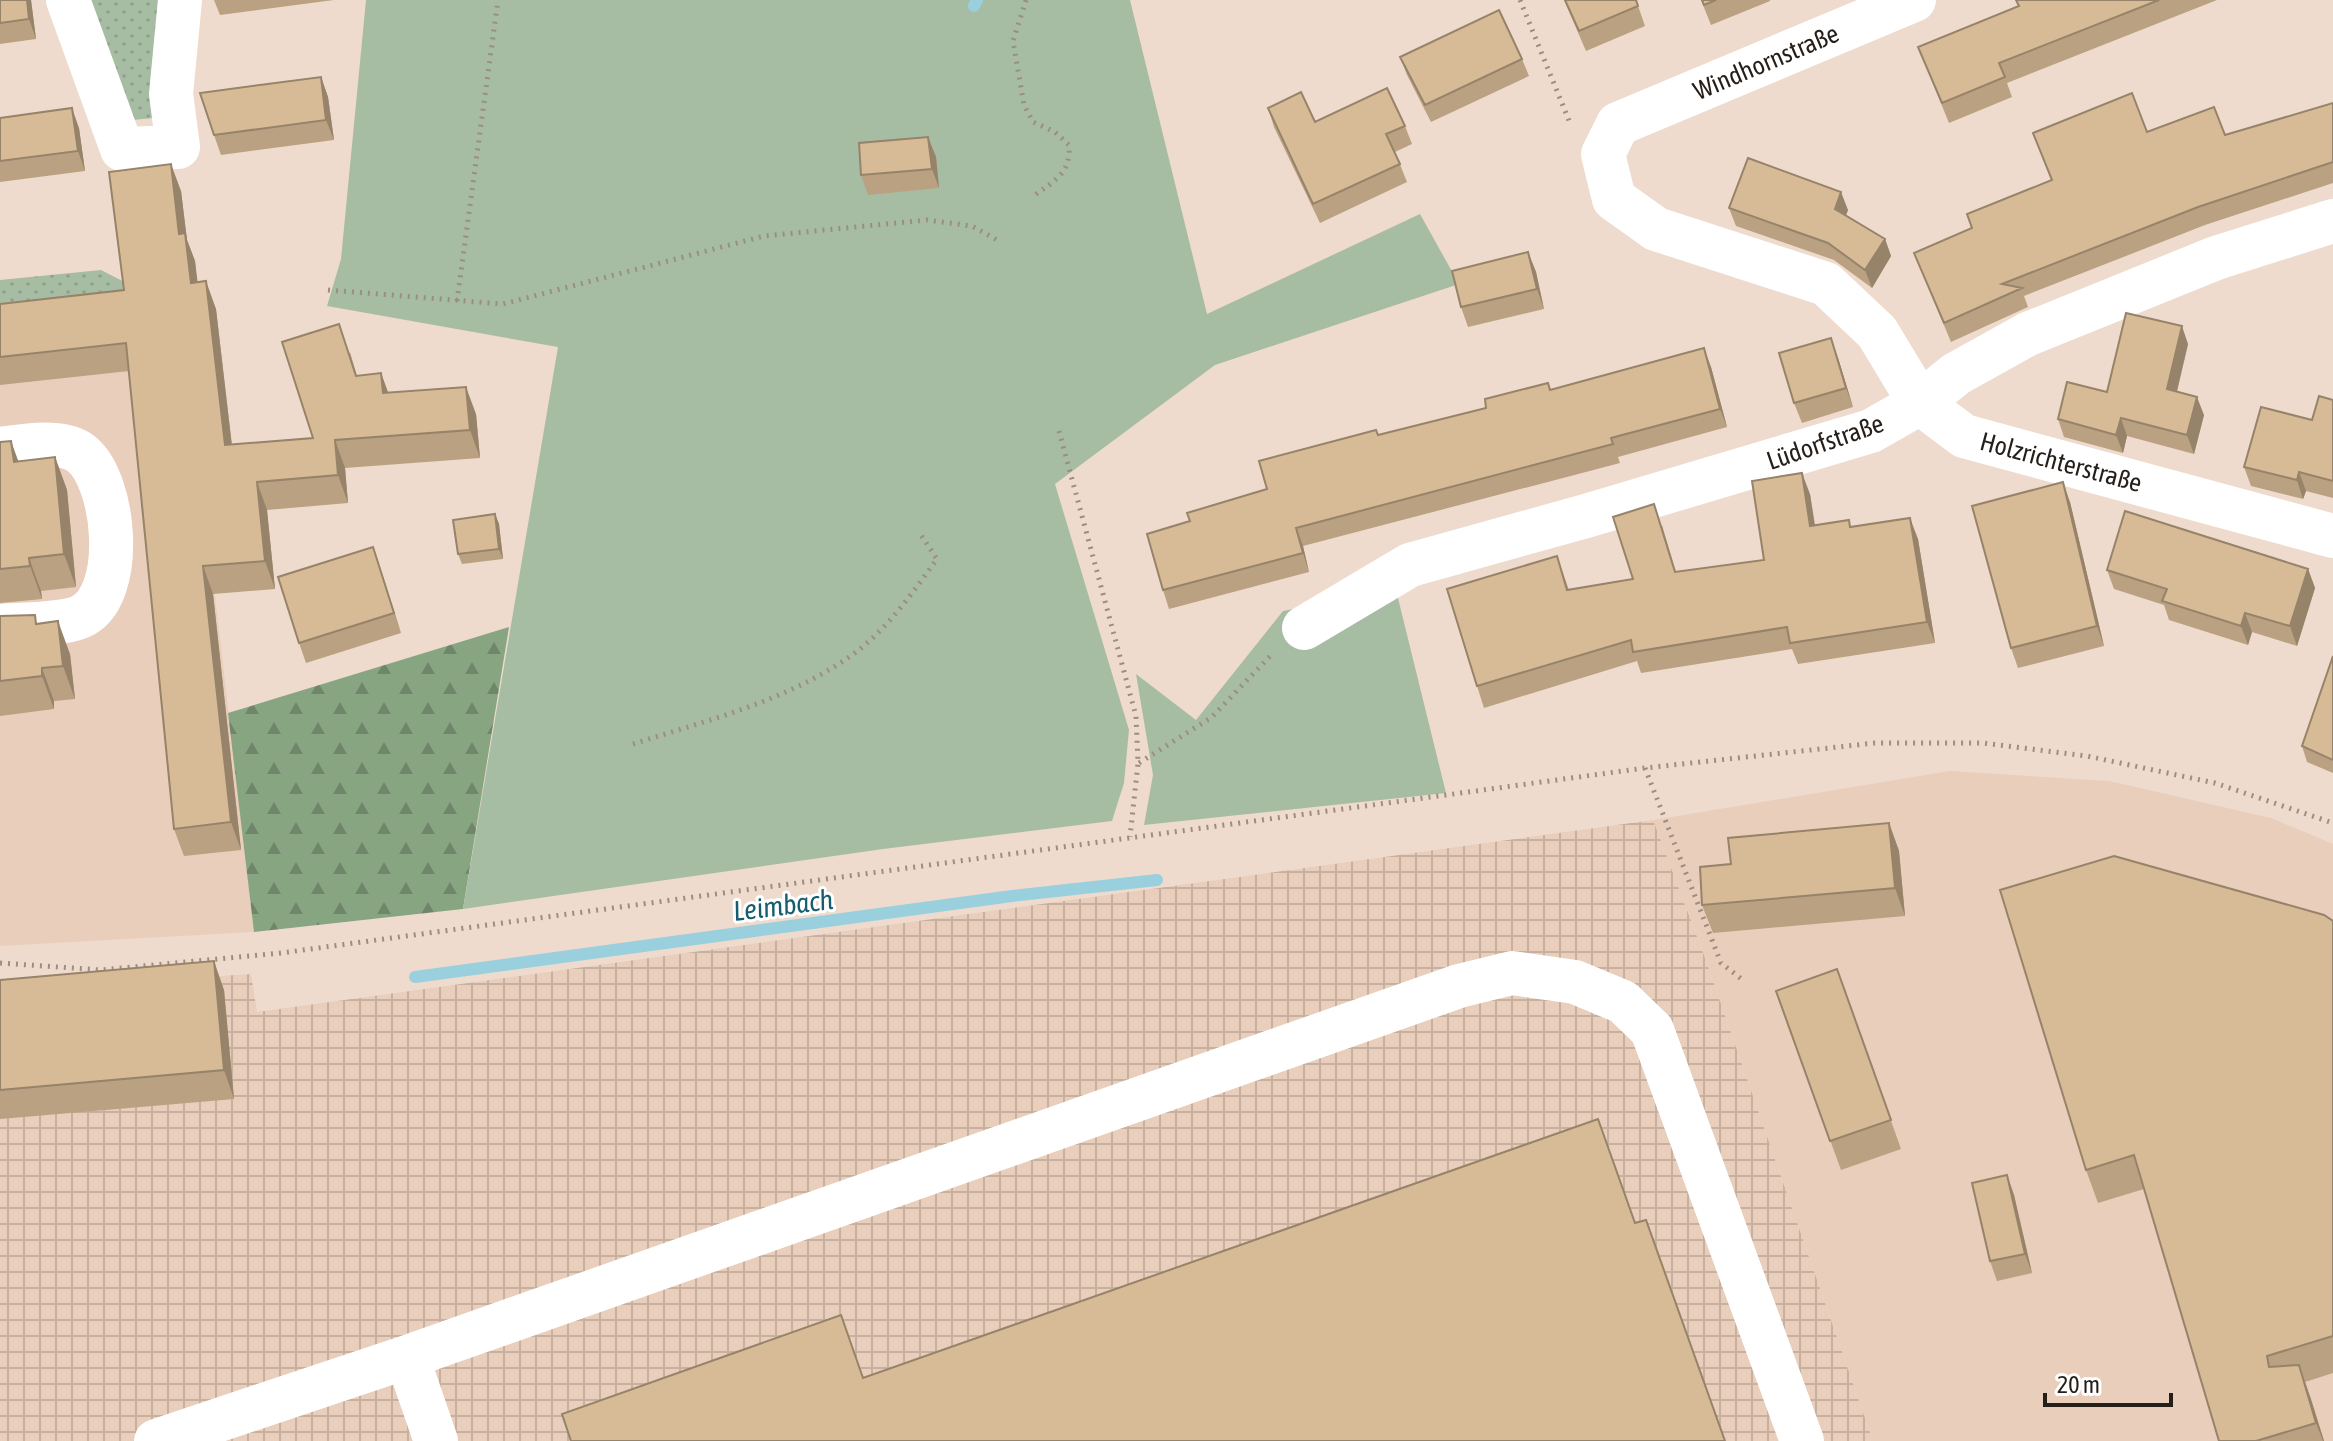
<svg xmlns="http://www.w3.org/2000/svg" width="2333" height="1441" viewBox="0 0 2333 1441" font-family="'Asap Condensed',sans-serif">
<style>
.built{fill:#e8cebb}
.industrial{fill:url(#industrial-grid)}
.grass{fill:url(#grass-dots)}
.forest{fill:url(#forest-firs)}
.green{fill:#a7bda3}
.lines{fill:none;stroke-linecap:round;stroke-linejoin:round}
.stream{stroke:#9ad0de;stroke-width:12}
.path{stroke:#9c8d83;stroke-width:5;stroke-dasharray:2 6;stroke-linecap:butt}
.minor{stroke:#fff;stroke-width:44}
.wall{fill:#b9a181}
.shaded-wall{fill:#968369}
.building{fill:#d7bb96;stroke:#968369;stroke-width:2}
.labels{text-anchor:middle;stroke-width:6;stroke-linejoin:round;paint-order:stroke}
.street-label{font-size:26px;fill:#251e19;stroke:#fff}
.water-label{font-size:28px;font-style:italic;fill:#165e6e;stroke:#fff}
</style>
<defs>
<pattern id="industrial-grid" width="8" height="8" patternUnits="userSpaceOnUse" patternTransform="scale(2)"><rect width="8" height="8" fill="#e8cebb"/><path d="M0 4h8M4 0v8" fill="none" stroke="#c7b0a0"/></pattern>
<pattern id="grass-dots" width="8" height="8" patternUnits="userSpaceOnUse" patternTransform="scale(2)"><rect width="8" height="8" fill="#a7bda3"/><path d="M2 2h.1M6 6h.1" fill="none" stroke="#90a28c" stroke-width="1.8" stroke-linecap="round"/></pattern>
<pattern id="forest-firs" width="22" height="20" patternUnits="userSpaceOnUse" patternTransform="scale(2)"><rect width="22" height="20" fill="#88a582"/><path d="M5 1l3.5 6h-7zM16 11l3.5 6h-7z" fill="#6f866a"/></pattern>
</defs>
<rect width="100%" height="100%" fill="#efdbcd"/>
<path class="built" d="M182,311L254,932L0,946V331Z
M1950,771L2109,781L2271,818L2333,844V1441H1873L1705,958L1653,820Z"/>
<path class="industrial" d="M1653,820L1705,958L1873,1441H0V990L251,974L257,1012Z"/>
<path class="grass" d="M80,0H166L153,118L123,121Z
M101,270L142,291L0,331V280Z"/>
<path class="forest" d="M509,627L463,909L254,932L228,713Z"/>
<path class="green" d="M366,0H1130L1207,314L1420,214L1459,284L1215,365L1055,484L1129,730L1124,783L1112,821L883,849L463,909L558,347L327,306L341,259Z
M1396,590L1446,793L1144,825L1153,775L1136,674L1196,720L1283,611Z"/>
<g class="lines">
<path class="stream" d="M974,6L977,0
M415,977L1012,896L1157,880"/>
<path class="path" d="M1026,0L1013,41L1024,105L1033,122L1055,132L1069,145C1071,174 1054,181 1032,197
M1520,0L1570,123
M328,290L503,304L764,236L927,220L972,226L999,241
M457,301L498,0
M1059,431L1136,716L1138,763L1130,837
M633,744C708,720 787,701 852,655C887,630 913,592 937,559L919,532
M1139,763L1212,717L1272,654
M1645,768L1721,963L1744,981
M0,963L101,970L281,953L1645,768L1875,743H1983L2087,756L2215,783L2333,823"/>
<path class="minor" d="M68,0L122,149L178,147L171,94L180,0
M1914,0L1618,124L1603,154L1614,199L1656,229L1826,284L1877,332L1920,403L1964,436L2333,536
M0,449C22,446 59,439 79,452C116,477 127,597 80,617C61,625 21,624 0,626
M1304,628L1410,565L1586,516L1871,431L1920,403L1956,374L2028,334L2216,258L2333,221
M407,1357L436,1441
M156,1441L407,1357L1459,986L1512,973L1575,982L1623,1002L1652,1030L1802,1441"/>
</g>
<path class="wall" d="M0,0H31L36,39L0,44Z
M214,0H334L220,15Z
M1564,0H1636L1645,26L1586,51Z
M1701,0H1770V1L1711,25Z
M2016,0H2217L2007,83L2012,97L1949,123L1918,47L2019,6Z
M1400,57L1522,59L1529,76L1431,122L1407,75Z
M321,77L328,97L334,140L221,155L214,135Z
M2333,103V183L2205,225L2024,296L2028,307L1951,342L1914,253L1972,228L2051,180L2033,133L2147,132L2225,135Z
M1268,108L1315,122L1405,126L1412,144L1395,152L1407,182L1320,223L1274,127Z
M0,118L79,128L85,171L0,182Z
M928,137L936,157L939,188L868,195L861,175Z
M181,191L187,240L195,261L197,282L216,309L232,445L313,438L350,352L357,376L381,373L388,392L476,414L480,458L345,468L348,503L267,510L275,589L213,594L241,850L184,856L174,829L129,371L0,385V304L124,290Z
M1729,208L1848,210L1846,215L1885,239L1891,256L1872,288L1834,260L1736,226Z
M1528,252L1536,272L1544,309L1468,327L1461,307Z
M2188,344L2177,392L2204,415L2194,454L2127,436L2123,453L2064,437L2058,419L2107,392Z
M1838,358L1853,407L1802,423L1794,403Z
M1711,367L1727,427L1618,457L1620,463L1303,546L1309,572L1169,609L1163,590L1190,521L1267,489L1378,435L1486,408L1548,383L1551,390Z
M2333,400V498L2306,491L2303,499L2251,486L2244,467L2312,420Z
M0,442L19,461L55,457L67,490L76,587L41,591L42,599L0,603Z
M1810,494L1815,525L1851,527L1918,539L1935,643L1798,664L1792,649L1641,673L1637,661L1484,708L1477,686L1557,556L1569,590L1633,579L1662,525L1676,572L1764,560Z
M2070,502L2104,646L2018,668L2011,648Z
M495,514L499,524L503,559L462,564L458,554Z
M373,547L401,633L306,663L299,643Z
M2308,569L2315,588L2297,646L2252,632L2248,645L2169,620L2164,605L2114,589L2107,570Z
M0,616L38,624L70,654L75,699L54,701V709L0,716Z
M2333,656V773L2307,762L2302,746Z
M1889,823L1899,851L1905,916L1713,933L1702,905Z
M2333,921V1373L2305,1382L2324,1441H2219L2144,1189L2098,1203L2086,1170Z
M1837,969L1901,1149L1841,1170L1776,991Z
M0,980L224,990L234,1099L0,1119Z
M2007,1175L2014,1195L2032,1273L1997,1281L1990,1261Z"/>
<path class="shaded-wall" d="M27,0H31L36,39L29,19Z
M321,77L328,97L334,140L326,120Z
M72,108L79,128L85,171L78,151Z
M928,137L936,157L939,188L932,169Z
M171,164L181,191L187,240L195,261L201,310L191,283L179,234Z
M1841,192L1848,210L1842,226L1835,209Z
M1885,239L1891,256L1872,288L1865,270Z
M1528,252L1536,272L1544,309L1537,289Z
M206,281L216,309L235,473L225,445Z
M2182,326L2188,344L2173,407L2167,389Z
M1831,338L1838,358L1853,407L1846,388Z
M1704,348L1711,367L1727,427L1720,409Z
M381,373L391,401L383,393Z
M466,387L476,414L480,458L470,430Z
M2197,397L2204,415L2194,454L2187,435Z
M2121,418L2127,436L2123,453L2116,435Z
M335,440L345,468L348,503L338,475Z
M11,441L23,474L14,462Z
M55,457L67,490L76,587L64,554Z
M2299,472L2306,491L2303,499L2297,480Z
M1802,473L1810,494L1818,547L1810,526Z
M257,482L267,510L275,589L265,561Z
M2063,482L2070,502L2104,646L2097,626Z
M495,514L499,524L503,559L499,549Z
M1910,518L1918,539L1935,643L1927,622Z
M1296,528L1303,546L1309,572L1303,553Z
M373,547L380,567L401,633L394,613Z
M29,558L41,591L42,599L30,566Z
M203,566L213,594L241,850L231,822Z
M2308,569L2315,588L2297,646L2290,626Z
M2245,613L2252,632L2248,645L2241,626Z
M58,621L70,654L75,699L63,666Z
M42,668L54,701V709L42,676Z
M1889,823L1899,851L1905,916L1895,888Z
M214,961L224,990L234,1099L224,1070Z
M2007,1175L2014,1195L2032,1273L2025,1254Z
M2299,1365L2311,1399L2324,1441H2323L2316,1423Z"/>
<path class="building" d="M0,0H27L29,19L0,23Z
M1565,0H1636L1638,6L1579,31Z
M1702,0H1716L1704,5Z
M2016,0H2159L1999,63L2005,77L1942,103L1918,47L2019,6Z
M1499,10L1522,59L1425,105L1400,57Z
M321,77L326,120L214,135L200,93Z
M1387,88L1405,126L1386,134L1400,164L1313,204L1268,108L1301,92L1315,122Z
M2132,93L2147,132L2214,107L2225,135L2333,103V162L2198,207L2002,284L2022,288L1944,323L1914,253L1972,228L1967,214L2052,180L2033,133Z
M72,108L78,151L0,161V118Z
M928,137L932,169L861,175L859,143Z
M1748,158L1841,192L1835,209L1885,239L1865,270L1828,243L1729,208Z
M171,164L179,234L185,233L191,283L206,281L225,445L313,438L282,342L339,324L356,376L381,373L383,393L466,387L470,430L335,440L338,475L257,482L265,561L203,566L231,822L174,829L126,343L0,357V304L124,290L109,172Z
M1528,252L1537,289L1461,307L1452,271Z
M2126,313L2182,326L2167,389L2197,397L2187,435L2121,418L2116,435L2058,419L2067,382L2107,392Z
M1831,338L1846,388L1794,403L1779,353Z
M1704,348L1720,409L1611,438L1613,444L1296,528L1303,553L1163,590L1147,534L1190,521L1187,513L1267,489L1259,461L1376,430L1378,435L1486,408L1485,399L1548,383L1550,390Z
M2319,396L2333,400V481L2299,472L2297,480L2244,467L2261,407L2312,420Z
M11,441L14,462L55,457L64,554L29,558L30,566L0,569V442Z
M1802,473L1810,526L1849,520L1850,527L1910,518L1927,622L1790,643L1787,627L1633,652L1631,640L1477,686L1447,589L1557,556L1567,590L1633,579L1613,517L1654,504L1675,572L1764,560L1752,481Z
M2063,482L2097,626L2011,648L1972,506Z
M2125,511L2308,569L2290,626L2245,613L2241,626L2162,601L2167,589L2107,570Z
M495,514L499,549L458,554L453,520Z
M373,547L394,613L299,643L278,577Z
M35,615L36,624L58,621L63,666L42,668V676L0,681V616Z
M2333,656V760L2302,746Z
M1889,823L1895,888L1702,905L1700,867L1731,864L1728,838Z
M2114,856L2324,915L2333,921V1336L2267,1356L2269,1367L2299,1365L2316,1423L2256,1441H2219L2134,1155L2086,1170L2000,890Z
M214,961L224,1070L0,1090V980Z
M1837,969L1891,1120L1830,1141L1776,991Z
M1598,1119L1635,1223L1646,1220L1725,1441H571L562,1414L841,1315L863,1378Z
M2007,1175L2025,1254L1990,1261L1972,1183Z"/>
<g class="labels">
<g class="street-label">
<text transform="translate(1766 62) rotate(-23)" y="9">Windhornstraße</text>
<text transform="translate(1825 442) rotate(-19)" y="9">Lüdorfstraße</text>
<text transform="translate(2061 462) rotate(15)" y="9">Holzrichterstraße</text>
</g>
<g class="water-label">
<text transform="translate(783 905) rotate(-7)" y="10">Leimbach</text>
</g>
</g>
<path d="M2045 1393v12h126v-12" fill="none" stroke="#251e19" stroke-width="4"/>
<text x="2057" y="1393" font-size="24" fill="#251e19" stroke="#ffffff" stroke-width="6" paint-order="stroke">20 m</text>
</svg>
